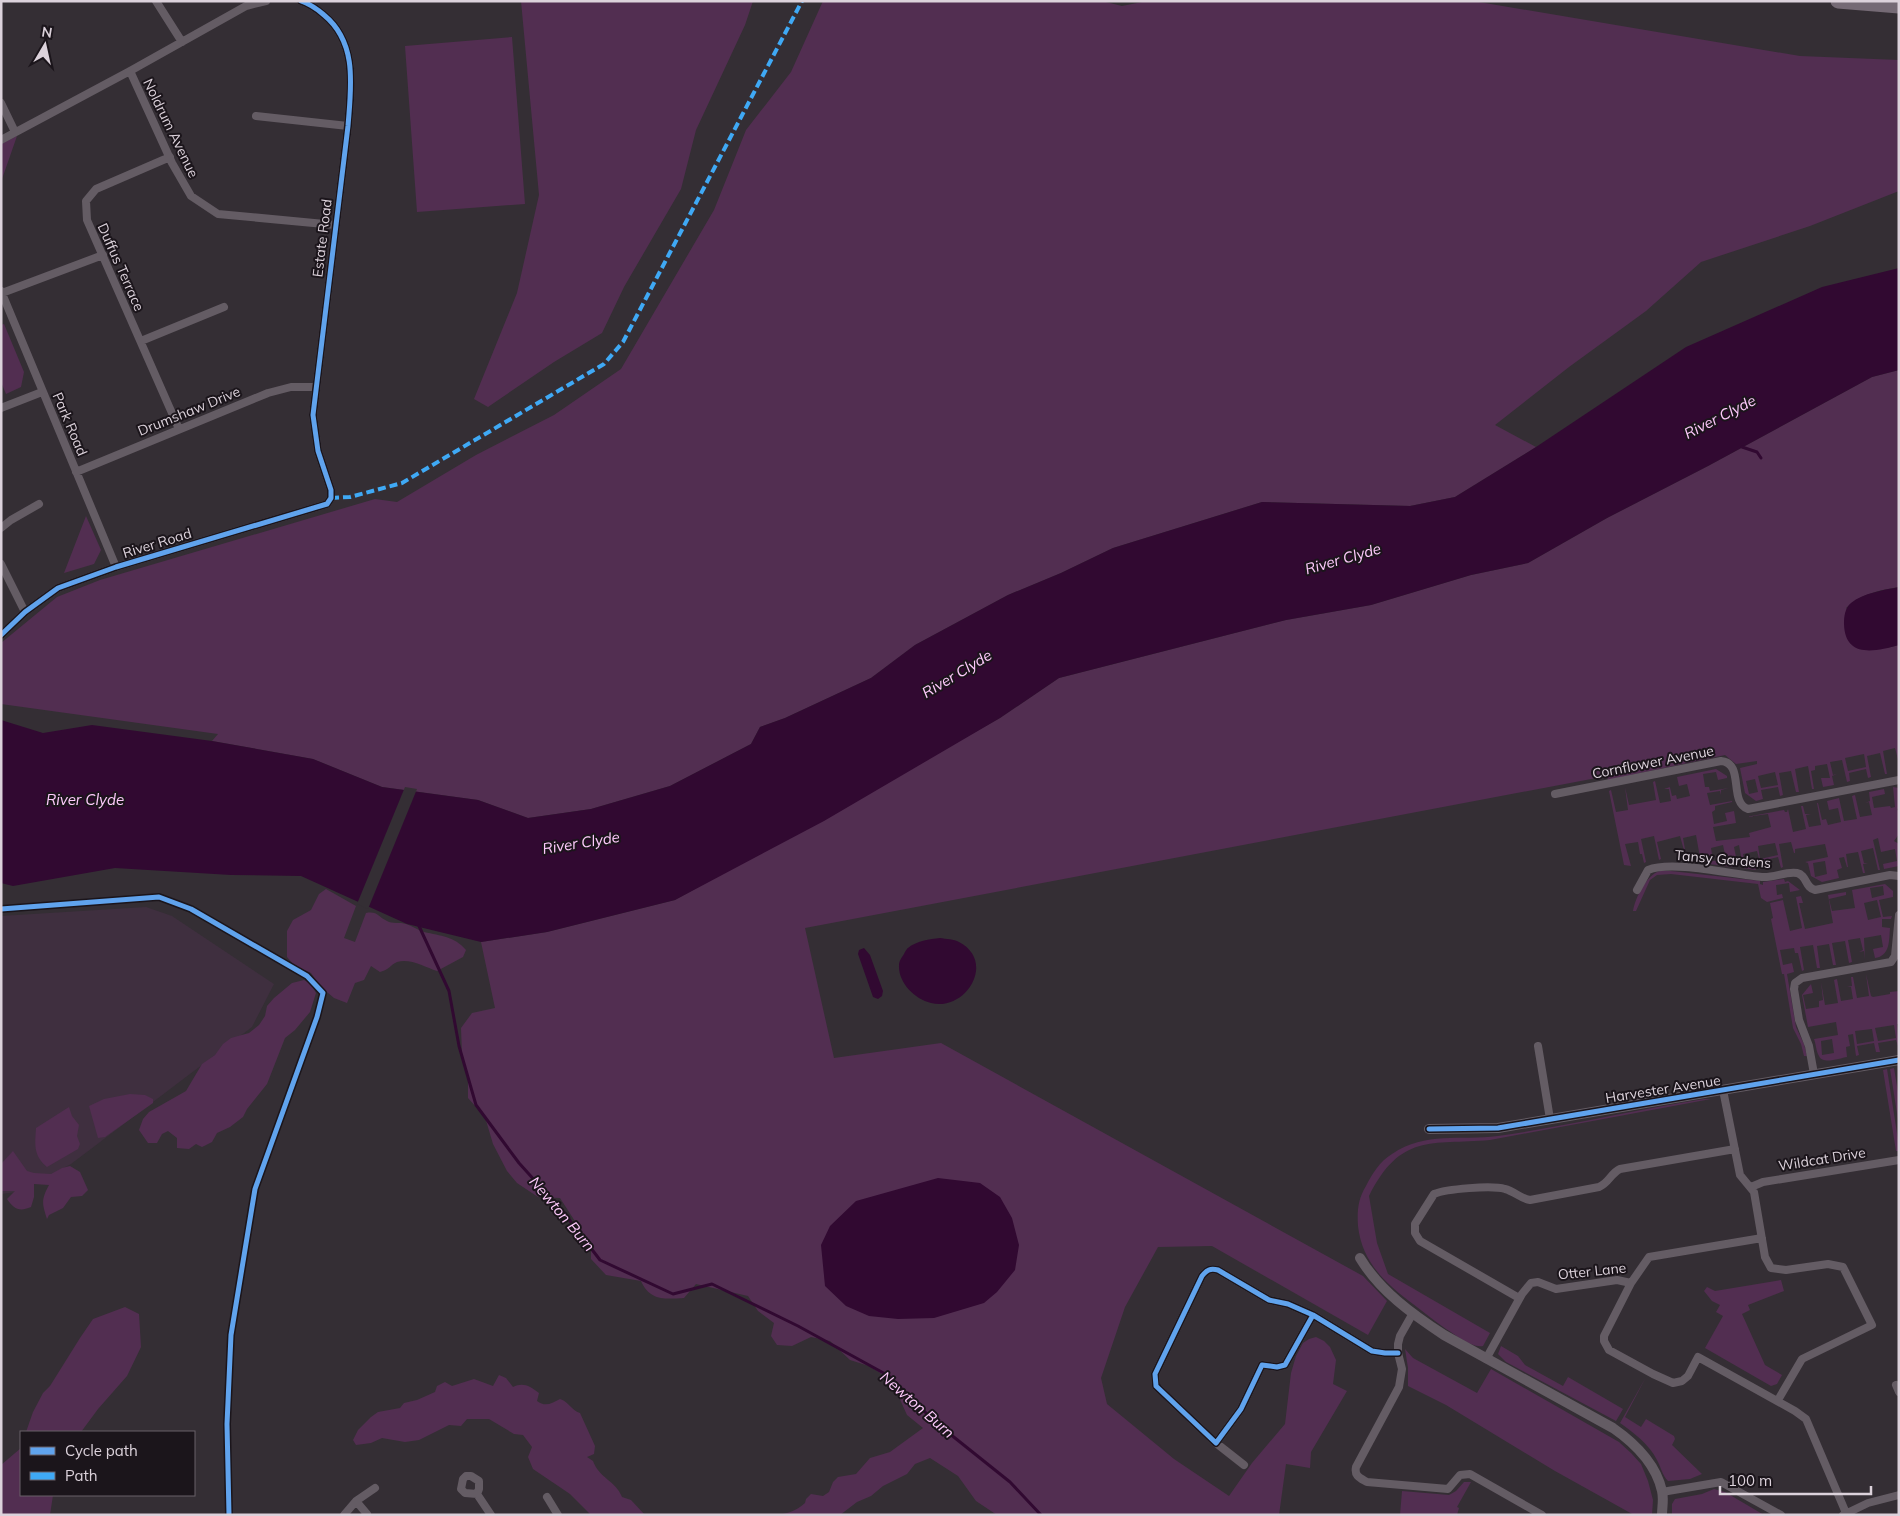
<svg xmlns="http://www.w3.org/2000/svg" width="1900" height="1516" viewBox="0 0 1900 1516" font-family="Mulish,sans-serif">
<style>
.built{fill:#3f2f3f}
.green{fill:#522e51;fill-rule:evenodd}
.water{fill:#310931}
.pier{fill:#342e34}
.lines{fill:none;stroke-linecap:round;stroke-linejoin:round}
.stream{stroke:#310931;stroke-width:3}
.minor{stroke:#645c64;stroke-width:8}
.tertiary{stroke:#645c64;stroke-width:10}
.motorway{stroke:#756a75;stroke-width:15}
.quiet{stroke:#3fa9f5;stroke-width:4;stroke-dasharray:8 4;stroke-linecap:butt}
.cycleway-casing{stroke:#1b151b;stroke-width:8}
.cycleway{stroke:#60a3ed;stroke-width:5}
.labels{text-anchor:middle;stroke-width:4;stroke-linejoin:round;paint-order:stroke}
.street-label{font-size:14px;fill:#dcd2db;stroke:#1b151b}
.water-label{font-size:15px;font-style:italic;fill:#fecafc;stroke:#1b151b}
</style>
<rect width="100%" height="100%" fill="#342e34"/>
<path class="built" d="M146,907L172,916L274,984L252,1027L71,1164L17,1192L1,1194V916Z"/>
<path class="green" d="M521,1H753L745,25L696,130L681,189L624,287L602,333L554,362L488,407L474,399L517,293L539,195Z
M823,1H1102L1122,6L1147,1H1473L1800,56L1899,60V191L1810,226L1701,262L1646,311L1569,367L1495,425L1536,447L1455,497L1410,506L1262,502L1113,548L1061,573L1008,595L915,645L871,678L785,718L760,727L751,744L670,786L591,809L528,818L478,800L382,787L313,759L212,741L218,734L1,704V643L57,597L100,580L375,499L397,502L476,455L554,415L621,369L714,210L746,130L791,72Z
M512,37L525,204L417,212L405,46Z
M17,136L2,179L1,178V144Z
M4,324L24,372L21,387L6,394L1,382V325Z
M1899,370V587C1880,590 1860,594 1846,608L1887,648L1899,645V763L1895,748L1883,751L1887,774H1885L1880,753L1867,756L1871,777L1868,778L1866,769L1849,773L1850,781L1847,782L1842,760L1830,762L1833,775L1837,774L1832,776L1834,785L1823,787L1821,778H1830L1827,764L1815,766V770L1811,771L1814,789H1812L1808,766L1795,769L1799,792H1796L1791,771L1779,773L1783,795L1780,796L1778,787L1761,790L1763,799L1756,801L1745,793L1740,768L1757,764V761L1736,764L1725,755L1608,780L1607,776L805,928L834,1058L941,1043L1363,1276L1387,1301L1368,1335L1212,1246L1158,1247L1125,1307L1101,1378L1107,1404L1174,1459L1229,1496L1252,1463L1285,1424L1291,1373L1296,1356L1303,1343L1309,1339L1316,1337L1324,1341L1330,1347L1336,1360L1333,1384L1347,1391L1311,1452L1310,1468L1286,1464L1279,1515H997L976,1501L958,1476L930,1458L915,1464L907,1474L883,1486L871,1496L857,1502L840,1515H777C789,1513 796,1511 805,1503L806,1499L811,1494L823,1496L829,1492L833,1482L838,1477L856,1474L870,1458L890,1452L923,1428L907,1415L898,1395L885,1376L869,1366L850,1360L830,1341L811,1337L792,1346L777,1345L771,1336L774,1323L758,1311L748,1296L696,1284L684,1298C664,1299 650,1301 641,1281L606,1275L591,1259V1246L560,1198L538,1197L517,1183L507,1171L493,1144L485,1117L468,1098V1080L462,1054L461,1028L472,1013L495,1008L481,942L547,932L675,900L1000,718L1059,678L1286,620L1371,605L1471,575L1528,563L1607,518L1708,466L1872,377ZM1864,754L1866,767L1848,771L1845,758ZM1775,772L1778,785L1761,788L1758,776ZM1755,779L1758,792L1749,794L1746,781Z
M86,516L101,550L94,564L64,573Z
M1716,769L1727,776V778L1718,780L1716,772L1703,774L1705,787H1709L1710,791L1729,788L1721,790V795L1720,791L1707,793L1710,805L1732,801V802L1715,806V810L1712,812L1714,824L1727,821L1725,813L1734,811L1736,823L1713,827L1716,841L1750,837L1749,833L1771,827L1768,814L1746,817L1784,810L1785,812H1787L1788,809L1793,832L1806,829L1801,806H1803L1805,814H1811L1806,815L1809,827L1821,825L1817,803H1818L1822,820L1826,819L1828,825L1841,822L1838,808L1829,810L1827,801L1839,798L1844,821L1857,819L1852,796L1855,795L1860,817L1872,815L1869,802L1865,803L1870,801L1869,792L1884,789L1885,794L1872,797L1874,808L1890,806L1891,808L1895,807L1893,787L1899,788V806L1897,810L1899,811V834L1894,841L1899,844V866L1884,869L1883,864L1897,861L1895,849L1881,852L1878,838L1873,840L1880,870H1878L1873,848L1861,851L1864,863H1868L1863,864L1865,873H1863L1858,852L1846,854L1848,867H1847L1844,857L1839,858L1842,868L1837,870L1839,878L1822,882L1811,876L1808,863L1805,862L1828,857L1825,844L1795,849V853H1794L1791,842L1779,844L1783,867L1781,868L1778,857L1761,861L1762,870L1757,851L1743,854L1746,867L1755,865L1756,870L1743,868L1739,845L1734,847L1736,857L1732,858L1733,867L1701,863L1696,835L1683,838L1687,861L1680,836L1657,842L1661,859L1659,860L1654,836L1641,839L1646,862L1644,863L1642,854H1640L1638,842L1625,844L1631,866L1624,865L1609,791L1611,790L1616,812L1628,810L1625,787L1629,805L1656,800L1653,782L1655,781L1660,803L1671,801L1669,789H1664L1670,787L1668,779L1672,796L1676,795L1677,799L1690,796L1687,784L1679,786L1677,777ZM1775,843L1778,855L1760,859L1758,846ZM1723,845L1726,859L1713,861L1711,848ZM1825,861L1827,874L1815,877L1813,863Z
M1660,871H1671L1760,881V884L1763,885V882L1784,879L1785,882L1788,881L1800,890L1790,892L1789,883L1776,885L1777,895L1782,894L1783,898L1767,902L1761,898L1758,884L1671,874L1657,875L1650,880L1636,911H1633C1635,898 1647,874 1660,871Z
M1885,884L1893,891V897L1879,900L1883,917L1892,916L1891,919H1882V927L1890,928C1889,941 1890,956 1875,958L1873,949L1883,947L1881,935L1864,938L1865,960L1864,951L1859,952L1863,950L1860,938L1848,940L1852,962L1849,963L1845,941L1832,943L1836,965H1833L1829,944L1817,946L1820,968H1817L1813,945L1800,947L1804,970L1802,971L1798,953H1795L1794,948L1780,950L1783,965L1792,963L1794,972L1787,974L1796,1027L1804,1044L1807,1056H1804L1801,1044L1793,1028L1784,974H1782L1771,919L1773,918L1770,903L1783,900L1790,931L1802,928L1796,897L1801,896L1803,903H1799L1805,929L1833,923L1828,895L1846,892V895L1829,899L1832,911L1855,908L1852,890ZM1883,886L1884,895L1872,898L1870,888ZM1877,900L1881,917L1868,920L1864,903Z
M326,889L356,906L344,938L355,942L366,913C378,911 378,917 387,921C392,924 400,922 406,924C412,926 418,930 424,932C441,936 454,936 466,950L463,957L437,971C425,967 410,958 397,962C390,965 389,970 380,972L371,966L364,980L355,983L347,1003L334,998L321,987L311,973L294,965L287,957V931L293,920L311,910L319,894Z
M1866,974L1871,996L1873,997L1890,994V992L1899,991V1024H1897L1899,1049L1896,1040L1878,1043L1880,1052H1876L1874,1043L1857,1046L1859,1055L1856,1056L1853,1034L1848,1035L1850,1046L1846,1047L1847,1057C1840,1058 1823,1065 1819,1056C1816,1051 1816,1044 1814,1039L1838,1035L1836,1022L1808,1027L1802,995L1811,984L1813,993L1803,995L1806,1009L1819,1007V1001L1823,1000L1821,982L1825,1005L1838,1003L1834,980L1837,979L1841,1001L1853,999L1851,987H1847L1852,986L1851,977H1853L1857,998L1869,996ZM1894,1025L1896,1038L1878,1041L1875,1028ZM1872,1029L1874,1041L1857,1044L1855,1031ZM1832,1039L1834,1053L1822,1055L1821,1041Z
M304,980L311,984L316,993L310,1012L295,1030L285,1038L267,1084L247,1109L243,1117L230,1127L217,1133L212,1142L202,1147L196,1144L189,1149L177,1148V1138L168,1131L162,1134L157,1143H148L139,1130L143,1119L149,1112L186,1091L202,1064L215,1055L223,1044L231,1038L249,1033L259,1025L265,1016L267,1006L274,998L292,983Z
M1894,1068L1899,1098V1126L1890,1069Z
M1887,1069L1899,1146V1151H1896L1883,1070Z
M130,1094L145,1095L153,1099V1103L105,1137L98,1138L89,1106L104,1099Z
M1704,1099H1711L1490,1140C1430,1145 1401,1133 1369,1196L1377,1243L1388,1274L1490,1333L1483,1346C1471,1348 1456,1335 1446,1329C1434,1321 1424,1312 1413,1304C1385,1283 1362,1262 1358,1226C1357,1211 1358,1199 1366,1186C1372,1174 1380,1161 1392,1154C1426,1131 1460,1141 1498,1136C1567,1126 1635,1110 1704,1099Z
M69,1107L72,1116L79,1125L77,1136L80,1144L78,1149L47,1167C33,1155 35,1145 36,1128Z
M13,1151L27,1171L34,1173L51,1174L62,1168L70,1166L80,1172L88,1190L82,1196L71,1197L63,1208L49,1215L47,1219C42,1203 41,1200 49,1185L34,1184V1197L31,1207C19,1212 14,1209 7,1199L15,1191H1V1164Z
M1781,1280L1784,1291L1748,1305L1750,1310L1742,1314L1765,1365L1782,1375L1777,1384L1771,1386L1705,1348L1723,1316L1716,1312L1720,1305L1712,1301L1704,1291L1707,1287L1715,1291Z
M125,1307L139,1314L141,1347L127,1376L98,1409L81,1432H26L33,1412L43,1393L50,1386L80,1338L93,1319Z
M1501,1346L1518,1356L1525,1365L1563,1386L1568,1377L1623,1409L1616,1421L1506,1362L1498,1354Z
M1405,1349L1413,1358L1477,1393L1491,1369L1619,1442L1631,1453L1641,1464L1648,1481L1653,1500L1652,1515H1634L1555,1471L1446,1405L1408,1386V1368Z
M499,1375L506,1378L513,1387C523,1382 530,1386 539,1393L537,1401C545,1407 551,1404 560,1399C569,1402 571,1410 580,1413L595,1446L594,1454L587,1457L593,1461C599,1478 616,1481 622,1497L631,1500L645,1515H591L570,1494L533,1469L528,1457L532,1447L523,1435L514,1434L489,1419H467L461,1426L449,1425L419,1440L405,1442L382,1438L371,1443L356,1445L353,1440L358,1430L371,1417L378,1412L400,1408L404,1403L417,1400L435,1392L437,1386L445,1382L452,1386L474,1379L493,1386Z
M1646,1377L1625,1417L1641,1427L1646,1419L1674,1436L1675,1439L1672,1445L1702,1474L1690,1479L1668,1481C1662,1475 1661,1467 1657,1460C1649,1444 1634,1433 1620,1423Z
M21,1448V1495H53L50,1515H1V1465Z
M1464,1482H1471L1457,1507L1459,1508L1457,1515H1400L1402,1491L1449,1495L1456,1491Z
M1714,1489L1725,1492L1764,1515H1672V1504L1675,1499L1702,1494Z"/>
<path class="water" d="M1899,268V370L1872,377L1708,466L1607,518L1528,563L1471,575L1371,605L1286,620L1059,678L1000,718L824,821L675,900L547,932L481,942L407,924L301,876L231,875L115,868L13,886L1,883V720L43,733L92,725L212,741L313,759L382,787L478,800L528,818L591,809L670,786L751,744L760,727L785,718L871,678L915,645L1008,595L1061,573L1113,548L1262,502L1410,506L1455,497L1536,447L1686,347L1822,287Z
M1899,587V645C1874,652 1845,658 1844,624C1844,616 1845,608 1851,603C1863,593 1884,590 1899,587Z
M940,938C946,939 954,939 959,942C997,962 965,1012 931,1003C914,999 898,982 899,965C899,961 902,957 904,954C904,954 907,948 908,948C916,941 930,939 940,938Z
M864,948L870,955L883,991L882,996L878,999L873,997L858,954L859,950Z
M938,1178L980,1183L1000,1197L1012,1218L1019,1245L1015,1270L997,1292L984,1303L934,1318L898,1319L869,1316L846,1306L825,1286L821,1245L830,1226L856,1201Z"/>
<path class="pier" d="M405,787L417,789L368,909L357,904Z"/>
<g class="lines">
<path class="stream" d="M1742,447L1757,452L1761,458
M419,926L449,991L459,1046L476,1105L519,1163L564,1213L600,1260L673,1294L712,1284L798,1326L889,1376L935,1422L1010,1482L1041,1515"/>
<path class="minor" d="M156,1L182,42
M130,71L172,163L191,196L218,214L335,225
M1,103L15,132
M256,116L348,126
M1,140L130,71L246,6L266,1
M170,157L96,189L86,201L87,220L179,429
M1,291L116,567
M2,293L103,255
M141,341L224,307
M1,408L42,392
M76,472L268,393L291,387H316
M1,528L11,520L39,504
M1,564L25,612
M1,635L25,612L58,588L116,567L327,504L331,498V490L318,451L313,415L348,126C351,87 358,43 324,15C316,8 310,4 301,1
M1555,794L1721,761C1745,763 1728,802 1748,809L1899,780
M1637,890L1648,870C1673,860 1734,875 1762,877C1774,878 1786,871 1797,873C1807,875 1805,888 1815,890L1890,875L1899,876
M1538,1046L1550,1119
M1814,1074L1809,1046L1799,1020L1794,989L1795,983L1802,978L1891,962L1895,956L1899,915
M1723,1090L1740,1175L1754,1192L1765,1257L1771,1268L1786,1270L1828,1264L1843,1267L1872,1325L1802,1359L1778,1400
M1751,1187L1763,1182L1899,1160
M1631,1283L1604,1336V1341L1609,1350L1653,1374L1673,1383L1682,1381L1688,1376L1698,1357L1795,1411L1806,1419L1846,1513
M1519,1298L1420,1241L1415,1233V1224L1434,1194C1446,1189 1492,1185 1505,1189C1514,1191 1521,1199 1530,1200L1599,1187C1609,1183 1611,1173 1620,1169L1735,1149
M1413,1313L1400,1336L1398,1344V1353L1402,1369L1399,1387L1356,1467C1354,1476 1360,1478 1367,1482L1448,1489L1460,1475L1470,1474L1542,1515
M1313,1315L1285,1365L1277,1367L1262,1365L1241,1409L1216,1443L1156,1386L1155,1374L1202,1276C1207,1270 1210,1268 1218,1270L1269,1300L1288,1304L1313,1315L1372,1351L1385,1353H1398
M1486,1359L1522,1294L1531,1283L1538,1282L1556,1289L1617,1280L1631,1283L1649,1257L1762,1238
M1896,1385L1899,1392
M1216,1443L1244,1465
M466,1476H471L479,1481V1489L477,1494L465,1493L461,1489L463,1479Z
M1662,1492L1721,1482L1781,1515
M477,1494L491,1515
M547,1497L558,1515
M356,1501L367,1514
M344,1515L356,1501L375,1488
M1843,1515L1868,1503L1899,1495"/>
<path class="tertiary" d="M1429,1129L1498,1128L1899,1060
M1360,1258C1380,1291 1412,1314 1444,1335L1613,1428C1636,1444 1656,1464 1662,1491C1664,1499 1662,1507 1662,1515"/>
<path class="motorway" d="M1838,1L1899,6"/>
<path class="quiet" d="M331,498L350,497L402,483L604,364L623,342L802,1"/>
<g class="cycleway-casing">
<path id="cycleway" d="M1,635L25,612L58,588L116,567L327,504L331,498V490L318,451L313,415L348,126C351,87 358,43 324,15C316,8 310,4 301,1
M1,909L159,897L191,909L307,976L323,993L317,1017L255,1189L231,1335L227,1424L229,1515
M1429,1129L1498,1128L1899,1060
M1313,1315L1285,1365L1277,1367L1262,1365L1241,1409L1216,1443L1156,1386L1155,1374L1202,1276C1207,1270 1210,1268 1218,1270L1269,1300L1288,1304L1313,1315L1372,1351L1385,1353H1398"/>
</g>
<use href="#cycleway" class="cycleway"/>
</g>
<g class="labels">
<g class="street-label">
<text transform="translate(171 128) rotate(64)" y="5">Noldrum Avenue</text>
<text transform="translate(322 238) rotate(-83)" y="5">Estate Road</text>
<text transform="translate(121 267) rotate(66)" y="5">Duffus Terrace</text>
<text transform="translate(189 411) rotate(-22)" y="5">Drumshaw Drive</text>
<text transform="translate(70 424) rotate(67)" y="5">Park Road</text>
<text transform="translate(157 543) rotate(-17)" y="5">River Road</text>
<text transform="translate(1653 762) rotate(-11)" y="5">Cornflower Avenue</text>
<text transform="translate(1723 859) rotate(5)" y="5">Tansy Gardens</text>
<text transform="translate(1663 1089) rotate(-9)" y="5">Harvester Avenue</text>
<text transform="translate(1822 1159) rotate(-9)" y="5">Wildcat Drive</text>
<text transform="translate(1592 1271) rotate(-6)" y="5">Otter Lane</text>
</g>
<g class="water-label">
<text transform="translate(1720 417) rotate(-27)" y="5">River Clyde</text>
<text transform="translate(1343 559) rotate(-16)" y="5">River Clyde</text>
<text transform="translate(957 674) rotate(-31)" y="5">River Clyde</text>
<text x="85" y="805">River Clyde</text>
<text transform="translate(581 843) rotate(-9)" y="5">River Clyde</text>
<text transform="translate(562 1214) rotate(50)" y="5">Newton Burn</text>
<text transform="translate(917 1405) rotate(41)" y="5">Newton Burn</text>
</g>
</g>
<rect width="1900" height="1516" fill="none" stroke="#dcd2db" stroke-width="5"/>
<rect x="20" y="1431" width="175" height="65" fill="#1b151b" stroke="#686168"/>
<rect x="30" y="1447" width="25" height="8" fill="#60a3ed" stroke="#686168"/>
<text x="65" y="1456" font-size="15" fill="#dcd2db">Cycle path</text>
<rect x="30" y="1472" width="25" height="8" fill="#3fa9f5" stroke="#686168"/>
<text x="65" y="1481" font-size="15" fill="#dcd2db">Path</text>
<g transform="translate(45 45) rotate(9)" stroke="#1b151b" stroke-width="4" paint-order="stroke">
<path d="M0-4L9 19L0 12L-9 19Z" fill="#dcd2db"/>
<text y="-8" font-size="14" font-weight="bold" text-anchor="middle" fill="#dcd2db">N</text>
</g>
<path d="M1720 1486v8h151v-8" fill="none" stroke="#dcd2db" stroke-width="2.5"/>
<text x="1728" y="1486" font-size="15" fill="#dcd2db" stroke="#1b151b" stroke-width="4" paint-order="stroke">100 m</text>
</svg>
